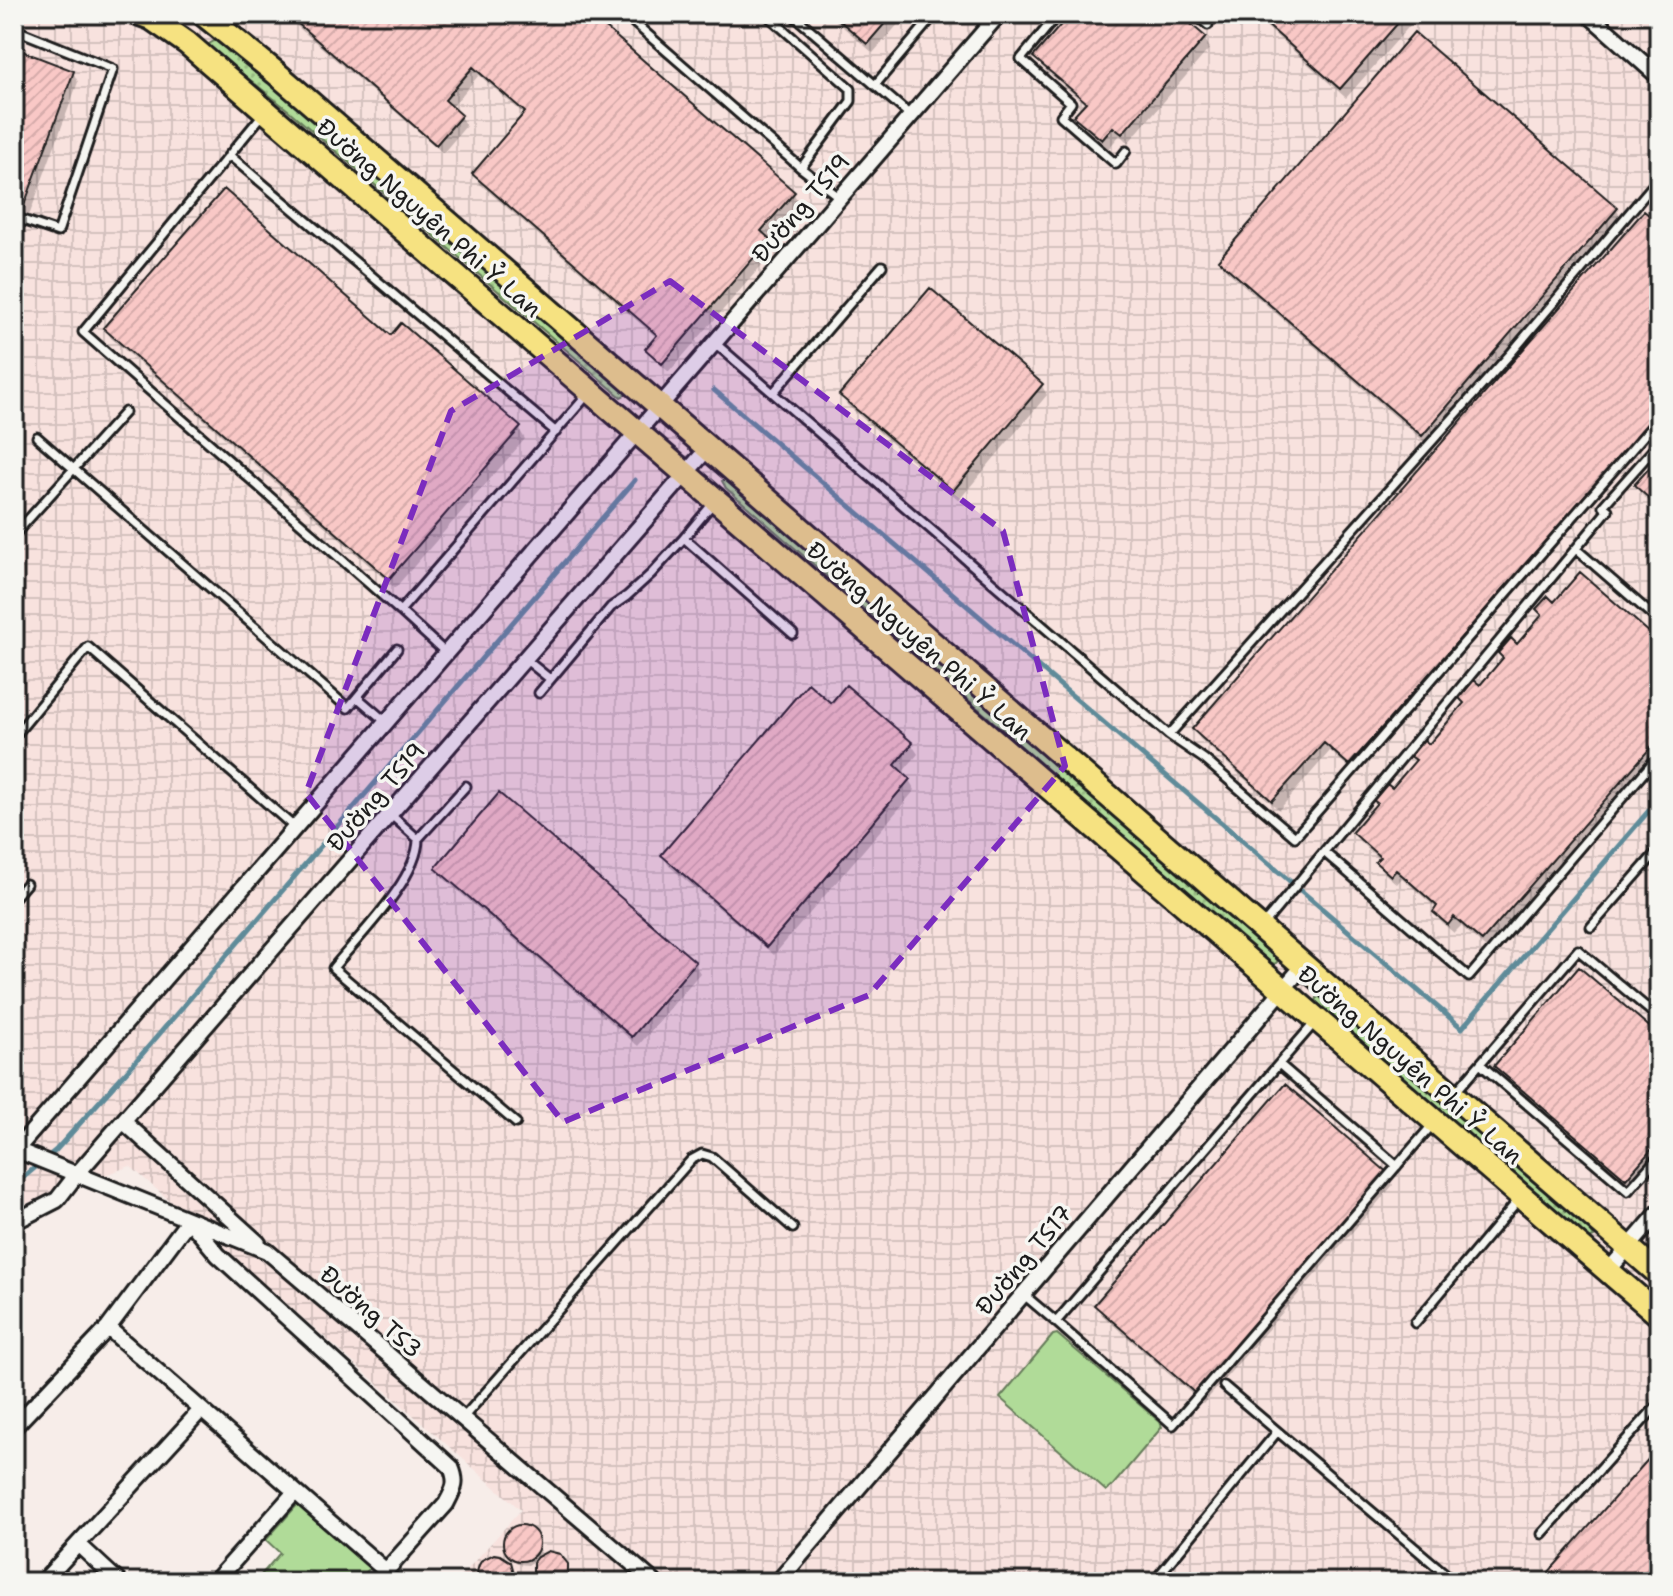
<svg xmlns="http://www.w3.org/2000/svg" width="1673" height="1596" viewBox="0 0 1673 1596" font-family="'Shantell Sans',sans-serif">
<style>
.industrial{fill:url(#industrial-grid)}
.grass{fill:url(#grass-dots);stroke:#667c5a;stroke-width:2}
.garden{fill:#b0db98;stroke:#667c5a;stroke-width:2}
.shadow{fill:#0003}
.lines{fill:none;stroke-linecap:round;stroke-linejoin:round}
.stream{stroke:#5f8b99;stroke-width:5}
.building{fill:url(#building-hatch);stroke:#1c1c1c;stroke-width:2}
.service-casing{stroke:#1c1c1c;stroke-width:13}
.minor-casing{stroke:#1c1c1c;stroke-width:20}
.primary-casing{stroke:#1c1c1c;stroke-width:28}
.service{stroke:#f6f6f2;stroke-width:7}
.minor{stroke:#f6f6f2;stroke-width:14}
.primary{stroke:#f6e281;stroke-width:22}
.marked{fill:#7b2cbf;fill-opacity:0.2;stroke:#7b2cbf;stroke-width:6;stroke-dasharray:16 10;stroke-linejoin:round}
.labels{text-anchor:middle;stroke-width:7;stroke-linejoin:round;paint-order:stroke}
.street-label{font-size:24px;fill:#1c1c1c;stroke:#f6f6f2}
</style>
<defs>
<pattern id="industrial-grid" width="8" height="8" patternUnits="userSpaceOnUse" patternTransform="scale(2)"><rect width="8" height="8" fill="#f8e2de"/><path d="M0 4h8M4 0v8" fill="none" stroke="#d4c1be"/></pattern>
<pattern id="grass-dots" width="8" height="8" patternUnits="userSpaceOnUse" patternTransform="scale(2)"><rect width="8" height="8" fill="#b0db98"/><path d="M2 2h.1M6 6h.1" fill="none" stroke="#97bb82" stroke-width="1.8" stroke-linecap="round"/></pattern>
<pattern id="building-hatch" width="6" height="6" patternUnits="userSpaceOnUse" patternTransform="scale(2)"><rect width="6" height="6" fill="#f9c8c6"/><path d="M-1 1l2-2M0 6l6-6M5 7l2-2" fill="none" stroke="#d5abaa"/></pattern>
</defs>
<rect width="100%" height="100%" fill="#f7ede9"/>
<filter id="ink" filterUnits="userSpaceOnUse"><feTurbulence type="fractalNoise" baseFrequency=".0125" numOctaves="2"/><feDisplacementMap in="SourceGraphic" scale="16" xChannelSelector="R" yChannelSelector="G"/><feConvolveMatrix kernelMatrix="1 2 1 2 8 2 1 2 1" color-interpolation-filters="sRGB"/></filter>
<g filter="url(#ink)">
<path class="industrial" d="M14,14H1659V1582H456L521,1510L130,1166L14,1208Z"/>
<path class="grass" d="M216,40L282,91L627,391V394L621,397L288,110L215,52L210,47L209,44Z
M729,478L1274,954L1278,959L1277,962L1275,964L1267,961L726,488L722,481Z
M1320,996L1347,1018L1589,1229L1594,1237L1589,1239L1587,1238L1316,1005L1317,997Z"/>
<path class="garden" d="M1057,1334L1160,1422L1162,1427L1113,1485L1106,1491L1000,1398L1053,1335Z
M298,1504L370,1568L357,1582H255L280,1553L266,1540Z"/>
<path class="shadow" d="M283,14H587L794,194L799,204L768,240L774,251L669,372L654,359L648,349L657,338L480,184L474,174L525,115L479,75L451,108L460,116L466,126L443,153Z
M828,14H907L873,53Z
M1073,14H1176L1204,38L1210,48L1128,143L1120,135L1108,149L1082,126L1076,116L1086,105L1042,67L1036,57Z
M1252,14H1420L1346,98Z
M14,50L73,72L78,82L29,216L18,212L17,215L14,214Z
M1616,209L1622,219L1428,445L1226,270L1221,261Z
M1659,226V428L1356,774L1330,751L1279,810L1200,739L1194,729Z
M105,328L391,338L519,429L525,439L395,588L111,338Z
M1042,386L1047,395L959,500L847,405L842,395Z
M1659,460V510L1642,495L1637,485Z
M1555,605L1659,644V754L1488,950L1461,926L1454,933L1441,922L1435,912L1437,909L1402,878L1397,884L1383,872L1378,862L1380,860L1360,842L1355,833L1416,763L1412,755L1429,747L1465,705L1461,698L1480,687L1504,660L1500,654L1517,646L1543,617L1538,610Z
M846,688L912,745L918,754L901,774L909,780L915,790L774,955L669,866L663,856L831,706Z
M437,868L694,963L700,973L638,1046L443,878Z
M1659,1038V1157L1633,1188L1502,1077L1497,1067Z
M1387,1175L1393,1185L1203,1404L1102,1315L1096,1305Z
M525,1528L535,1534L538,1539L540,1545V1557L566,1566L570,1575L567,1582H539L538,1558L528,1565L519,1564L512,1559L506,1548L507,1537L514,1529Z"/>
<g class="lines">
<path class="stream" d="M714,390L1462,1028L1659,799
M14,1183L19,1181L56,1150L143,1053L635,480"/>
</g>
<path class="building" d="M287,14H590L795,192L761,231L770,239L662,364L645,349L657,335L472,174L525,112L473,67L445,100L462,115L436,145Z
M832,14H893L867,44Z
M1070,14H1179L1206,37L1122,134L1113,127L1102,140L1073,116L1086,102L1033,57Z
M1255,14H1406L1340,89Z
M1414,32L1618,208L1422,436L1218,260Z
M14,48L74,71L23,208L14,204Z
M224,189L391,335L401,323L521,427L389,579L103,328Z
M1644,211L1659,223V412L1349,765L1324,743L1272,801L1192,729Z
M930,288L1043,384L953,491L839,395Z
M1659,457V507L1634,485Z
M1580,572L1659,641V738L1482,941L1454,917L1448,925L1433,912L1437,906L1396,870L1391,876L1375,862L1380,857L1352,832L1377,803L1373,800L1387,784L1392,788L1416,760L1409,755L1423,739L1429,744L1464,703L1459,698L1474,680L1480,685L1503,658L1498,653L1511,638L1517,644L1542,615L1536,609L1548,596L1554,602Z
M808,683L831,703L846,685L913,743L895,765L910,779L767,947L661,855Z
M499,793L696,962L632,1037L435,868Z
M1579,967L1659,1035V1141L1626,1179L1494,1066Z
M1285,1084L1389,1174L1197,1395L1094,1305Z
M1659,1447V1582H1540Z
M503 1543a18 18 0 1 1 36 0a18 18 0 1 1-36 0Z
M548,1551L560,1554L568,1564V1574L563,1582H537L533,1575V1562L537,1557Z
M494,1554L500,1555L511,1562L514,1573L511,1582H480L477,1572L479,1565L482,1560Z"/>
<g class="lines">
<g class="service-casing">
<path id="service" d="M624,14L801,168L839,197
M766,14L851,89V101L801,168
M792,14L910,115
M1058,14L1021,59L1071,103L1061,116L1116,164L1126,151
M1195,14L1208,25
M14,29L113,69L58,232L14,217
M875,85L935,14
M264,113L83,332L400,611L589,393
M229,155L556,432
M715,343L1169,735L1204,759L1295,837L1659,418
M773,393L882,266
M37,437L348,708L397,649
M714,502L684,538L793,634
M16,533L125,412
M1576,549L1659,621
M400,611L446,653
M525,659L550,679
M539,693L611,607L627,596L651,574L684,538
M357,697L386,722
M1169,735L1512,352L1659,178
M14,737L88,647L294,827
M390,814L418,839L466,786
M418,839C418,879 358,937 333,968L516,1123
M1324,852L1469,977L1659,755
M14,898L26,884
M1263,925L1608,510L1603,506L1659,443
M1591,927L1659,849
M1316,1021L1056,1322L1173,1425L1433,1124
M1279,1064L1397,1166
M1480,1064L1628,1191L1659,1156
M1454,1094L1578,950L1659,1018
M1023,1294L1056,1322
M1415,1323L1520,1198
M1224,1386L1455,1582
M462,1419L691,1160L702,1154L712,1157L793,1228
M1542,1534L1659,1403
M1169,1582L1160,1574L1277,1432"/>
</g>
<g class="minor-casing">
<path id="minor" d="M1588,14L1659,77
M124,1122L258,1243
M14,1149L267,1251L654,1582
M16,1150L999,14
M14,1222L57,1200L77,1174L708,448
M1608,1271L1659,1212
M108,1328L386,1571
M14,1427L108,1328L189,1220L218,1255L451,1467C458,1483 454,1489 446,1504L376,1582
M78,1544L119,1582
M43,1582L201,1410
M215,1582L295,1492
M778,1582L1303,966"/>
</g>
<g class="primary-casing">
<path id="primary" d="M140,14L151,18L187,43L1659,1315
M203,14L276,73L1659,1274"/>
</g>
<use href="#service" class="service"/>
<use href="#minor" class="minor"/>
<use href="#primary" class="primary"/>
</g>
</g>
<path class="marked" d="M670,281L1003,531L1065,766L869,995L563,1122L306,793L451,411Z"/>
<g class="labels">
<g class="street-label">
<text transform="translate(801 208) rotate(-49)" y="8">Đường TS19</text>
<text transform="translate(429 218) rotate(41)" y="8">Đường Nguyên Phi Ỷ Lan</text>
<text transform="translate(919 641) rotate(41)" y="8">Đường Nguyên Phi Ỷ Lan</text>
<text transform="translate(376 797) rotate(-49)" y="8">Đường TS19</text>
<text transform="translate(1410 1065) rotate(41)" y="8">Đường Nguyên Phi Ỷ Lan</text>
<text transform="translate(1024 1260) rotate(-50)" y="8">Đường TS17</text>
<text transform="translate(371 1312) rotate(41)" y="8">Đường TS3</text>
</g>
</g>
<rect width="1673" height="1596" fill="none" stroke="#f6f6f2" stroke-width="48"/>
<rect x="24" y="24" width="1625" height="1548" fill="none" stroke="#1c1c1c" stroke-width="3" filter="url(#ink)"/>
</svg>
